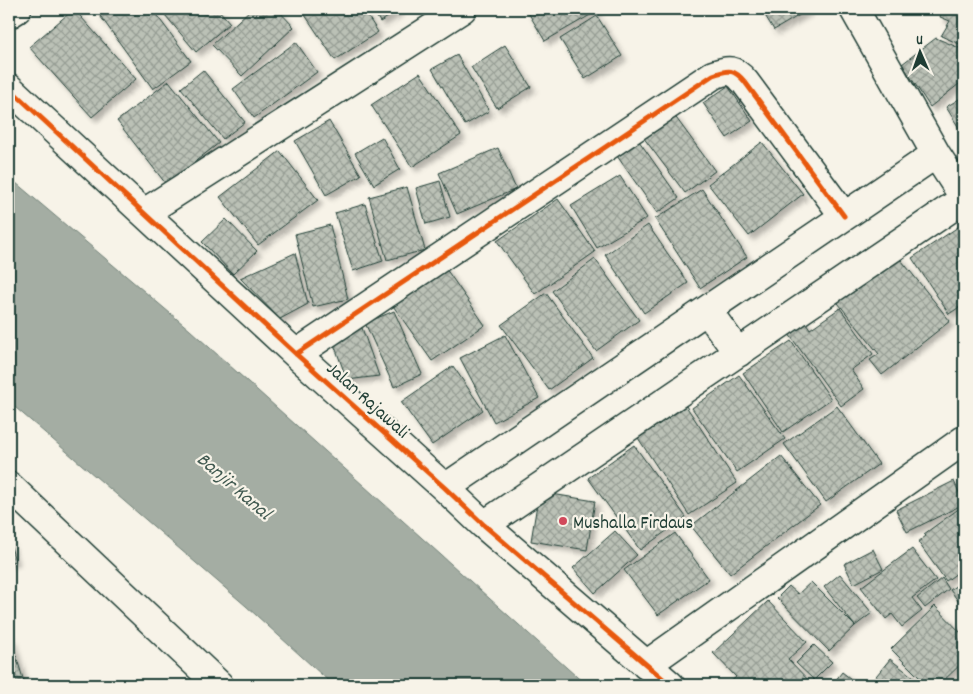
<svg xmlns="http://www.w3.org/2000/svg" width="973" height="694" viewBox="0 0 973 694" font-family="Dekko,sans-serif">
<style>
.water{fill:#a4ada3;stroke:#6f8077}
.building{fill:url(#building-cross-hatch);stroke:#1f3d34;filter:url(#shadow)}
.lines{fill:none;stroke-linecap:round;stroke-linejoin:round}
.minor-casing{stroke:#1f3d34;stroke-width:31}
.minor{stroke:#f7f3e8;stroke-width:28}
.cycleway-casing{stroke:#f7f3e8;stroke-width:8}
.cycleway{stroke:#e8590c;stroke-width:5}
.poi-dot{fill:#d1495b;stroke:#f7f3e8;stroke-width:2}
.labels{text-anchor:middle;stroke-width:4.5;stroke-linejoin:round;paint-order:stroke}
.street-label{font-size:19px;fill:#1f3d34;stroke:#f7f3e8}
.poi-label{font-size:19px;fill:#1f3d34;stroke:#f7f3e8;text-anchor:start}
.water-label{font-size:20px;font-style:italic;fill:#405950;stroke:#f7f3e8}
</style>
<defs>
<pattern id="building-cross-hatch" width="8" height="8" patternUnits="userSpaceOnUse" patternTransform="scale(1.25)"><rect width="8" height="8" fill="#bbc1b6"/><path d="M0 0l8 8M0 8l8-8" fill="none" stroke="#979e95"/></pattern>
<filter id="shadow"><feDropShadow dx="4.5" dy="4.5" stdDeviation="2.5" flood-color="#0004"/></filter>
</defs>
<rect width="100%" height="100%" fill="#f7f3e8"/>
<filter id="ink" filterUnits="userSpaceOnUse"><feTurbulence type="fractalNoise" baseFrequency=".02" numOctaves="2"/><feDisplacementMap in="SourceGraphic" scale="10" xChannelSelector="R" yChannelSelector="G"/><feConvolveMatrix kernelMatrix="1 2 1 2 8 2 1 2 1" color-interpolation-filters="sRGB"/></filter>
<g filter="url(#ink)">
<path class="water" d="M9,177L190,330L586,685H333L246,606L9,402Z"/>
<path class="building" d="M74,9L136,79L92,117L29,47Z
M104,9H152L191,61L153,89L98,13Z
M160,9H218L230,23L196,52Z
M251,9H277L294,27L242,76L212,45Z
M301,9H363L378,32L335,60Z
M372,9H401L380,22Z
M526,9H598L599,10L545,41Z
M761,9H810L774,30Z
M943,9H964V46L941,36L950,21L940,17Z
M597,16L622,56L585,79L560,39Z
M936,38L964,50V80L930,107L902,64Z
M296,42L317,72L254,118L233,89Z
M505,45L531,87L497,108L471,67Z
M457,55L489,111L465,125L432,69Z
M203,70L245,122L223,139L181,88Z
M420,73L461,135L412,167L371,105Z
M169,81L219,143L166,184L117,121Z
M728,86L752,121L727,138L703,103Z
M964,96V136L946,107Z
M674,115L715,171L685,193L643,137Z
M329,121L361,175L326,195L295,141Z
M382,137L400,169L374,185L355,153Z
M639,141L679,198L657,213L617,156Z
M762,142L803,194L749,236L708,184Z
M498,148L516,189L457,214L439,173Z
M280,151L318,200L258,245L220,197Z
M620,176L647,218L597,248L571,206Z
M440,181L450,217L426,224L416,188Z
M407,187L425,250L387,260L369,197Z
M702,189L747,257L700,288L655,219Z
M558,199L595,252L535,294L497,241Z
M365,204L383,261L353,271L335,213Z
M226,219L257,251L233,274L202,242Z
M964,223V304L949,314L912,258Z
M330,225L348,299L313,307L295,234Z
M648,225L688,283L644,313L605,255Z
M894,251L950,321L882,375L870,360L879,354L834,298Z
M295,253L308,304L280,319L240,278Z
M595,259L639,320L596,351L552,291Z
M444,266L485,325L432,361L391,303Z
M546,293L593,358L549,390L501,325Z
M840,308L873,354L851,370L864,389L841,406L786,330L803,318L810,329Z
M394,311L422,374L394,387L365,323Z
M361,325L379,376L347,380L331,336Z
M505,335L539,398L494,422L460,358Z
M791,341L831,399L783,432L743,373Z
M453,366L483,410L432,445L401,402Z
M739,375L785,439L737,472L692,408Z
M686,406L737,483L689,515L638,438Z
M837,406L879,464L826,502L784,444Z
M634,445L686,517L640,550L588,478Z
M781,456L820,505L730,574L691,526Z
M954,481L964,504L907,532L896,510Z
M539,492L595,501L587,550L531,541Z
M964,505V568L946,581L918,542L926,536L924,534Z
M615,531L637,555L595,593L573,568Z
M675,533L709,579L658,615L624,570Z
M9,539L15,561L9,563Z
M873,549L883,569L854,584L844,564Z
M912,549L936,580L912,598L922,611L902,627L892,614L886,619L861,587Z
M840,574L872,613L855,626L824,587Z
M942,578L949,589L925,608L917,598Z
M964,580V609L950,590Z
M811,582L855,626L829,651L777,598L789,586L798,594Z
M768,601L807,642L788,659L813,685H727L736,677L713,653Z
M935,606L964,636V661L939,685H927L891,649Z
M9,633L25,685H9Z
M814,645L832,662L814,680L796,663Z
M890,659L923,685H878L872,681Z
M842,672L859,685H832Z"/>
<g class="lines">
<g class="minor-casing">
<path id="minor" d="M854,9L936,154L964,197
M9,14L17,9
M9,88L296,354L445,488L484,525L670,685
M144,213L462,9
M707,310L738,353
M296,354L713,75C729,69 734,69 745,82L844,216
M9,486L219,685
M445,488L936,154
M484,525L964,199
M646,665L964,440"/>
</g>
<use href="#minor" class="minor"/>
<g class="cycleway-casing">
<path id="cycleway" d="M9,88L296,354L445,488L484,525L670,685
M296,354L713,75C729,69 734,69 745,82L844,216"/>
</g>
<use href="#cycleway" class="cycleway"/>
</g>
</g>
<circle class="poi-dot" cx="563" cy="521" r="5"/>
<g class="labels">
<g class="street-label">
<text transform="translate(369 399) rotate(42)" y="7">Jalan Rajawali</text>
</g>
<g class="poi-label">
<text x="573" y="528">Mushalla Firdaus</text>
</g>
<g class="water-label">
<text transform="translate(235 485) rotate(41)" y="7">Banjir Kanal</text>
</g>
</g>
<rect width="973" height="694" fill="none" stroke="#f7f3e8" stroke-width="30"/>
<rect x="15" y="15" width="943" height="664" fill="none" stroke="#1f3d34" stroke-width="2" filter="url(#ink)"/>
<g transform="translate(920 52) rotate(358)" stroke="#f7f3e8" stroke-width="4" paint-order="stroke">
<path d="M0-4L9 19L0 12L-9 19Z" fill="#1f3d34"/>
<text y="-8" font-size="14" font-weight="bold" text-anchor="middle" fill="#1f3d34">U</text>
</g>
</svg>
